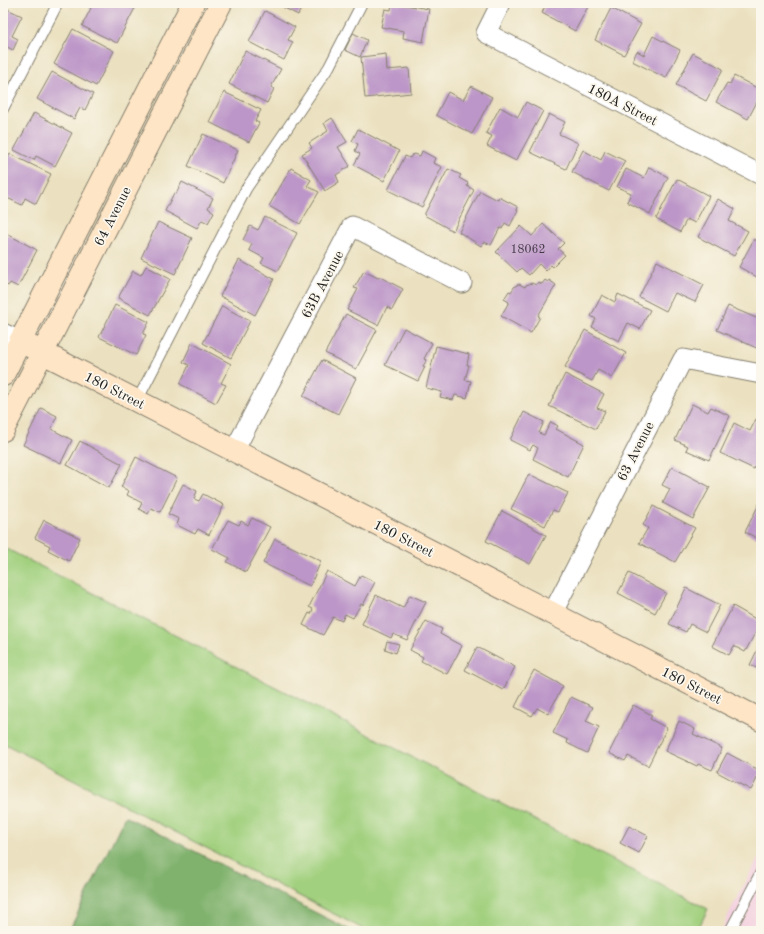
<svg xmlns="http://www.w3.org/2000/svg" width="764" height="934" viewBox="0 0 764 934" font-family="'Old Standard TT',serif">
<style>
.built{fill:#f3cfdf}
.green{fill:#a1d07e;stroke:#5e764d}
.forest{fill:#80b26d;stroke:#4e6744}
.building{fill:#bc96c8}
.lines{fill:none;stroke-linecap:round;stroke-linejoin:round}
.lane-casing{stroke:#847e6e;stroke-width:12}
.street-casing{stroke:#847e6e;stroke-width:21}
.secondary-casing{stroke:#847e6e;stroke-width:24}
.lane{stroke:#fff;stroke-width:10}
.street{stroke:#fff;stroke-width:19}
.secondary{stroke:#fee5c5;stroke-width:22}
.labels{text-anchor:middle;stroke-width:3.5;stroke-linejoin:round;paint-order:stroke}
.number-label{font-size:12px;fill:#443a47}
.street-label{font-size:14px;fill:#1c1c1c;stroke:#fbf7ec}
</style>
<rect width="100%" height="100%" fill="#fbf7ec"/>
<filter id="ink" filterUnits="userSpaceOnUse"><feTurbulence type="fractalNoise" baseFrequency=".025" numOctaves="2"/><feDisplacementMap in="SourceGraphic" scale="8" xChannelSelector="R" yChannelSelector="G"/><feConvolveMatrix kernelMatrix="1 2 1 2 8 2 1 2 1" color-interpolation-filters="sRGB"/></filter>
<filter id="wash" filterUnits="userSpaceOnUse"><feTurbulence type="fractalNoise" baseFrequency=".012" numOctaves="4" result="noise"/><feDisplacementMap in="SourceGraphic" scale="16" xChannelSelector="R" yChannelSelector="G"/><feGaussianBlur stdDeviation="0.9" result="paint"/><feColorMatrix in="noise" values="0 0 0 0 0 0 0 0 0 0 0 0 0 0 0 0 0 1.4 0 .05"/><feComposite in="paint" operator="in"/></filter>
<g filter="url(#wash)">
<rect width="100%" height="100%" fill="#ebe1c0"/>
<path class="built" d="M761,853V931H721L729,913Z"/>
<path class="green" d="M3,547L708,909L697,931H367L3,743Z"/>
<path class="forest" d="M125,816L352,931H69Z"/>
<g id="blocks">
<path class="building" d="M86,3H125L135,8L117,43L82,26L91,8L85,5Z
M275,3H304L298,15Z
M392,3L429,9L423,42L403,38L404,31L381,27L385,9L391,10Z
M539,3H590L575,31L542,13L545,6Z
M3,7L22,16L12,36L18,39L13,50L7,47L5,50L3,49Z
M611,8L641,24L624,55L595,40Z
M265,11L295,27L288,40L293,42L284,60L249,42Z
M73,29L114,51L96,86L54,64Z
M353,33L367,40L360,57L345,50Z
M653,36L680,50L666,78L632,61L637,51L644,55Z
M245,51L281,69L271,87L274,89L267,103L229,84Z
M693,53L723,69L706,101L676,85Z
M386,54L387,70L409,68L411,93L365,98L361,57Z
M52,72L93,94L85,110L80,108L74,119L37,99Z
M734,76L761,90V94L748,119L716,102L727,83L730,84Z
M471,86L492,97L472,134L436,115L448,92L463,100Z
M224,92L261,110L255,121L259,123L249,142L209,122Z
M526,102L543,111L516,161L487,146L492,136L486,133L500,107L518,117Z
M34,113L72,133L55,166L36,156L34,160L14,150Z
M549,114L565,122L559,134L578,143L566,169L530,152Z
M332,118L347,142L338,147L350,166L336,175L339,182L325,191L302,154L312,148L309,143L328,131L324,123Z
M358,129L399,151L384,181L354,165L360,154L355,151L358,144L352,141Z
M203,134L238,150L223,183L188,166Z
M583,150L601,160L605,151L625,161L609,191L572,172Z
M422,151L435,158L433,163L442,167L422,207L388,190L405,156L410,158L412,155L415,154L420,156Z
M10,154L51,174L36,204L25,198L22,205L3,196V167Z
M649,167L668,177L650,214L627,202L631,193L617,187L626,169L644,178Z
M291,168L311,180L307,186L319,192L300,224L269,206Z
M448,169L461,175L459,178L468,183L467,186L474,190L453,231L424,215Z
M677,179L709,196L695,223L687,219L680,232L656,219Z
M182,182L213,198L208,208L214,212L208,223L202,220L197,228L165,211L174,193L176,194Z
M480,191L498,200L499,197L518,207L517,210H518L510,226L505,223L502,229L500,228L491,245L484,242L481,246L459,232Z
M718,199L735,209L729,221L748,231L734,256L698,237Z
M265,217L297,233L278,271L261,263L264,258L249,250L252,244L243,240L250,226L258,230Z
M158,222L192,238L175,274L141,258Z
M543,224L564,243L558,249L565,255L553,267L551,265L546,271L539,264L529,275L521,268L517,272L496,252L521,226L532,236Z
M7,234L37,250L18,287L10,283L8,286L3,283V241Z
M754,239L761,243V271L757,277L739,267Z
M239,260L274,279L255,315L220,296Z
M657,261L704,285L695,302L675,293L666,311L639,297Z
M146,266L170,279L150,315L118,298L133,271L141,275Z
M364,271L378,278L380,277L403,289L392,310L387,307L378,325L347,310L358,289L354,288Z
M545,280L548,282L549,280L556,285L538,316L540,317L531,333L501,316L509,302L504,299L509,291L511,292L515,286L519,284L525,287L526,285L532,283L536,285L538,282L542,284Z
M618,294L650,310L640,329L628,323L619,341L592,327L596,319L591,316L602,295L615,302Z
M115,305L149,322L143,334L146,335L136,355L99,337Z
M222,306L250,321L231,358L203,343Z
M728,306L761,320V350L717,330Z
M346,314L377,330L356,369L325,353Z
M404,328L432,343L424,359L427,360L423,366L425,367L418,381L385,365Z
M585,330L626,353L612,378L598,370L592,381L565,367Z
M192,343L231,364L221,383L226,385L216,403L180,384L189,365L183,362Z
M436,346L469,354L467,365H469L465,380L471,381L467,398L455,395L453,400L440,397L442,392L426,388Z
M322,360L356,378L338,414L303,396Z
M565,374L604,394L597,408L605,411L596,429L549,406Z
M692,404L708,412L711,407L730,416L709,460L686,450L688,446L675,440Z
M41,408L57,416L51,429L72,440L61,463L23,445Z
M524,412L544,422L539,433L544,435L551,422L558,426L556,429L584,444L568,477L533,459L538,448L533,445L530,450L510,440Z
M756,419L761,421V454L754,469L720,453L734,423L750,431Z
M80,441L122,464L109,488L67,465Z
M136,457L177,478L160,512L151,508L148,514L139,509L142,503L127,495L129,491L121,487Z
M672,467L710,487L693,519L663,503L670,489L662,485Z
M529,474L568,493L558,512L553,510L545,526L511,509Z
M183,484L197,491L194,499L199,501L203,494L224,505L209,535L198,529L195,534L177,525L179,519L168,514Z
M761,500V540L745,532Z
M653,506L695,528L675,562L639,543L648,528L643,525Z
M502,511L546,535L530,564L486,541Z
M252,518L270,527L246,572L227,562L230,558L212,549L228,520L239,525L241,521L248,525Z
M44,520L80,538L69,561L48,550L50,546L35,538Z
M275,539L321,561L310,586L263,563Z
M327,571L355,586L361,575L375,582L363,605L361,604L353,618L345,614L342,621L333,617L323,635L303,625L309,613L311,614L313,609L309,607Z
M629,573L666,593L655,613L618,593Z
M686,588L720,605L706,632L690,624L686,632L669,624Z
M376,595L403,608L410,595L426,602L407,640L393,634L391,638L362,624Z
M733,606L761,622L745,652L734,646L729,655L712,646Z
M426,621L442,629L440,634L462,646L447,674L421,661L423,657L410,650Z
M387,641L399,644L396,653L385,649Z
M761,642V670L750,665Z
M477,647L515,667L503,690L465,670Z
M534,670L563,686L548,714L537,708L532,716L515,707Z
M571,697L593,707L586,721L599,727L587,753L567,743L568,740L553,733Z
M633,705L652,715L650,719L667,728L648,766L628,756L625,761L609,753Z
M679,721L695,729L693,734L722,748L712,770L698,764L697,766L665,751Z
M727,753L761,771L751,790L717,772Z
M629,826L648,836L639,853L620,843Z"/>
</g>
</g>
<g filter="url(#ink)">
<use href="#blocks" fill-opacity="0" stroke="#847e6e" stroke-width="1"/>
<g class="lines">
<g class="lane-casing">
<path id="lane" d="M3,109L58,3
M137,401L246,189L329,67L362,3
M730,931L761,872"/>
</g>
<g class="street-casing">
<path id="street" d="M501,3L486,33L761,175
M3,333L20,341
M234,451L352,226L462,283
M552,614L683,359L761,374"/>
</g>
<g class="secondary-casing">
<path id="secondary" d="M20,341L47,355L761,720
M3,375L193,3
M3,430L221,3"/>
</g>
<use href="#lane" class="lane"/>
<use href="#street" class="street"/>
<use href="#secondary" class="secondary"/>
</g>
</g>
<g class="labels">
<g class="number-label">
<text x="528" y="253">18062</text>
</g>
<g class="street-label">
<text transform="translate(623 104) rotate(27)" y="5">180A Street</text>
<text transform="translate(112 216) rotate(-63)" y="5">64 Avenue</text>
<text transform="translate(322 284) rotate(-62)" y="5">63B Avenue</text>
<text transform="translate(115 390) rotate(27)" y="5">180 Street</text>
<text transform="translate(635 451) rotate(-63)" y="5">63 Avenue</text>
<text transform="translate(404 538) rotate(27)" y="5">180 Street</text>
<text transform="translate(692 685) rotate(27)" y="5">180 Street</text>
</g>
</g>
<rect width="764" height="934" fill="none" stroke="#fbf7ec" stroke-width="16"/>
</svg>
